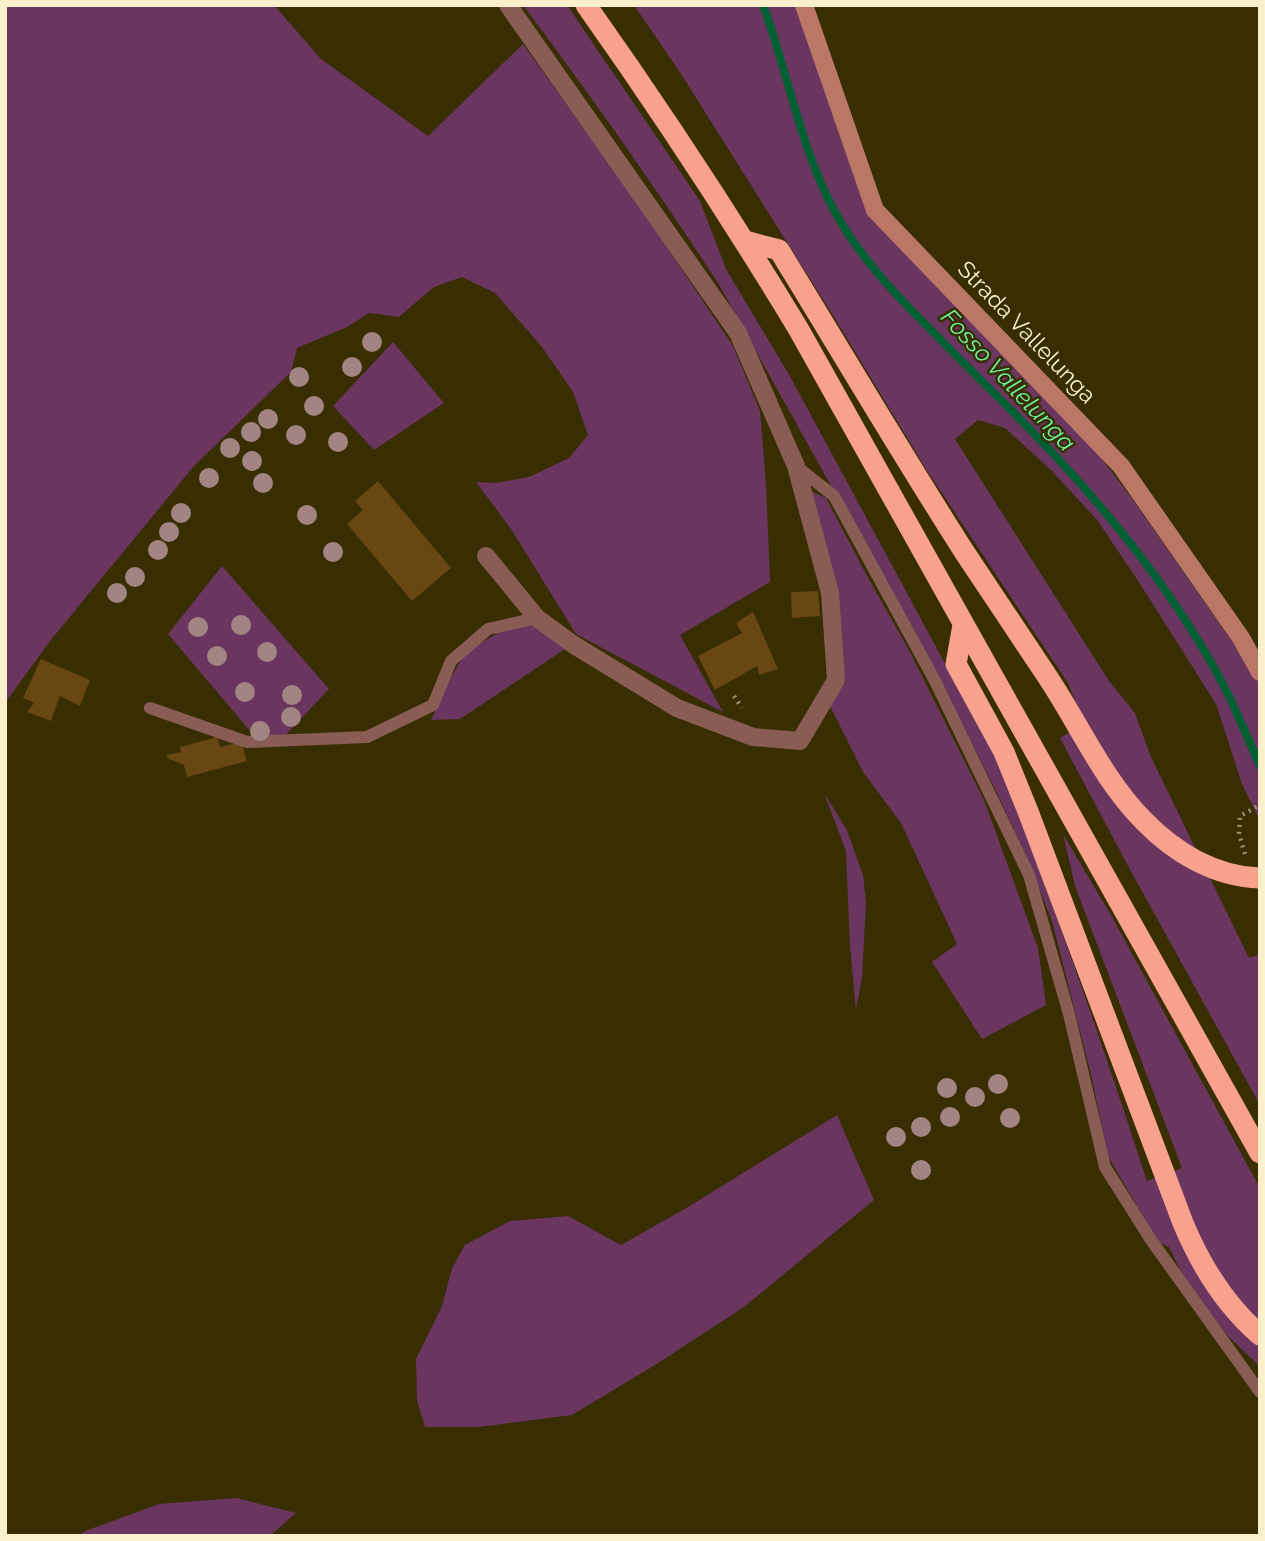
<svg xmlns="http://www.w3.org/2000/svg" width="1265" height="1541" viewBox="0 0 1265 1541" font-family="Raleway,sans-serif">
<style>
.green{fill:#6a3660}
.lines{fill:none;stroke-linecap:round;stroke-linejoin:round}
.stream{stroke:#006033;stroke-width:8}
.building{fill:#684713}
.path{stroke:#9b9169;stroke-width:4.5;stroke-dasharray:2 5;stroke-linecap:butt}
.lane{stroke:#895d53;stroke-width:12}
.street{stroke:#895d53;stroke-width:18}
.secondary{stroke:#b76;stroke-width:18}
.highway{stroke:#f8a28d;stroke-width:21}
.tree{fill:#a28583}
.labels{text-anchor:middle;stroke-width:5;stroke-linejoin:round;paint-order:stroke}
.street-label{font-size:23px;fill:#faf0cb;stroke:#382e02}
.water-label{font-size:24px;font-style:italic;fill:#6cf2a2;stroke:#382e02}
</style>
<rect width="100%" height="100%" fill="#382e02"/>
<path class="green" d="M5,5H274L321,59L428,136L523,44L634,198L733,346L760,411L766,483L770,582L680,635L723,712L576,634L511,529L476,482L496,483L529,477L569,458L588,435L573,392L542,347L495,293L462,277L434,287L399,317L369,313L347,327L297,348L291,372L194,466L50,641L5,703Z
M523,5H567L700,201L726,269L791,378L997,760C1052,899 1101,1039 1147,1181L1182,1168L1075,886L1063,834L1112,917L1260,1188V1367L1227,1335L1185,1280L1169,1247L1158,1242L1108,1156L1091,1074L1052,921L1028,860L995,789L941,683L718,283C656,188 591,96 523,5Z
M634,5H796L869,215L1098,454L1136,504L1252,670L1260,685V821L1242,784L1216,704L1135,576L1097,520L1052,471L1005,428L978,420L955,439L1109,681L1135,713L1150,755L1249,958L1260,954V1105L1128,866L1060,738L1084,723L1068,683L926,469L834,317L681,74Z
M393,342L444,403L374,450L333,406Z
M806,489L826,498L866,574L910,652L984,800L1038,948L1046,1005L982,1039L932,962L957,944L901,823L863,772L830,706L839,647Z
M222,566L329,689L282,739L256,738L168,634Z
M536,624L565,649L460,719L431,720L450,679L466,652L499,632Z
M824,793L847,830L863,875L866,903L862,978L856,1010L850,946L846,851Z
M837,1115L874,1200L744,1307L655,1365L572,1415L479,1427H425L417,1401L416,1359L442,1306L452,1268L465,1245L510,1221L568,1216L621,1245L688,1207Z
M236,1498L296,1513L270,1536H77L88,1530L159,1504Z"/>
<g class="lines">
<path class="stream" d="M763,5C788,72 800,147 834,210C859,257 897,296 934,333C971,371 1010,408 1046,446C1117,521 1184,605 1230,698C1240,720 1250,743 1260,766"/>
</g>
<path class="building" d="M378,481L451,568L412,601L347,524L363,510L355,501Z
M818,591L820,616L792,618L791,592Z
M753,612L778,669L759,675L757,666L715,690L698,656L742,633L736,623Z
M41,659L90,680L80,706L60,696L51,721L27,712L34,703L23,698Z
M217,737L220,747L241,742L247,761L187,777L184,765L167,758V755L181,752L180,747Z"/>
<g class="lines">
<path class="path" d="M734,696L742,708
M1245,854L1239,834L1240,816L1260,805"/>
<path class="lane" d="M796,466L834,496L934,679L1029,875L1069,1014L1105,1167L1151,1240L1260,1392
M150,708L247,742L367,737L433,705L451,661L488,629L537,618"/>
<path class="street" d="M486,556L537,618L574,645L677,708L753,737L800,741L836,680L830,593L796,466L738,333L508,5"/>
<path class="secondary" d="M804,5L875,210L1121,466L1241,638L1260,672"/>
<path class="highway" d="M586,5C661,111 732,219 799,330L1260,1153
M745,241L779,250C841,351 901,453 965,553C992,594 1020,635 1047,676C1079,724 1103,780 1144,821C1174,852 1215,877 1260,878
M963,625L956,664L1004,752L1029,814L1183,1223C1201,1266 1225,1305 1260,1335"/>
</g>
<g class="tree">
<circle cx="372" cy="342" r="10"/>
<circle cx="352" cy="367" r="10"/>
<circle cx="299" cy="377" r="10"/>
<circle cx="314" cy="406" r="10"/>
<circle cx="268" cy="419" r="10"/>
<circle cx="251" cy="432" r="10"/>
<circle cx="296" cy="435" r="10"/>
<circle cx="338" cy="442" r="10"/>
<circle cx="230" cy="448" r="10"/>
<circle cx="252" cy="461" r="10"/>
<circle cx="209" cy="478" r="10"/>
<circle cx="263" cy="483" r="10"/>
<circle cx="181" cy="513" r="10"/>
<circle cx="307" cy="515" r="10"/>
<circle cx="169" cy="532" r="10"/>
<circle cx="158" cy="550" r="10"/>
<circle cx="333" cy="552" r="10"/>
<circle cx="135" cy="577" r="10"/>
<circle cx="117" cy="593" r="10"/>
<circle cx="241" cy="625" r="10"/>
<circle cx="198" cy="627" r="10"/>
<circle cx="267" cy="652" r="10"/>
<circle cx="217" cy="656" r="10"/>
<circle cx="245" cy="692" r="10"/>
<circle cx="292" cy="695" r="10"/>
<circle cx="291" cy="717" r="10"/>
<circle cx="260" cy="731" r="10"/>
<circle cx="998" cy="1084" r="10"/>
<circle cx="947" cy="1088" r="10"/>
<circle cx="975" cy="1097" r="10"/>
<circle cx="950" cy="1117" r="10"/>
<circle cx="1010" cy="1118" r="10"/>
<circle cx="921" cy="1127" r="10"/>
<circle cx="896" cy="1137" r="10"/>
<circle cx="921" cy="1170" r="10"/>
</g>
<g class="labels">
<g class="street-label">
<text transform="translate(1027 332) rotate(46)" y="8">Strada Vallelunga</text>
</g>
<g class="water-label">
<text transform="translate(1008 380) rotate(47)" y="8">Fosso Vallelunga</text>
</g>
</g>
<rect width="1265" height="1541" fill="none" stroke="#faf0cb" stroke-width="14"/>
</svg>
